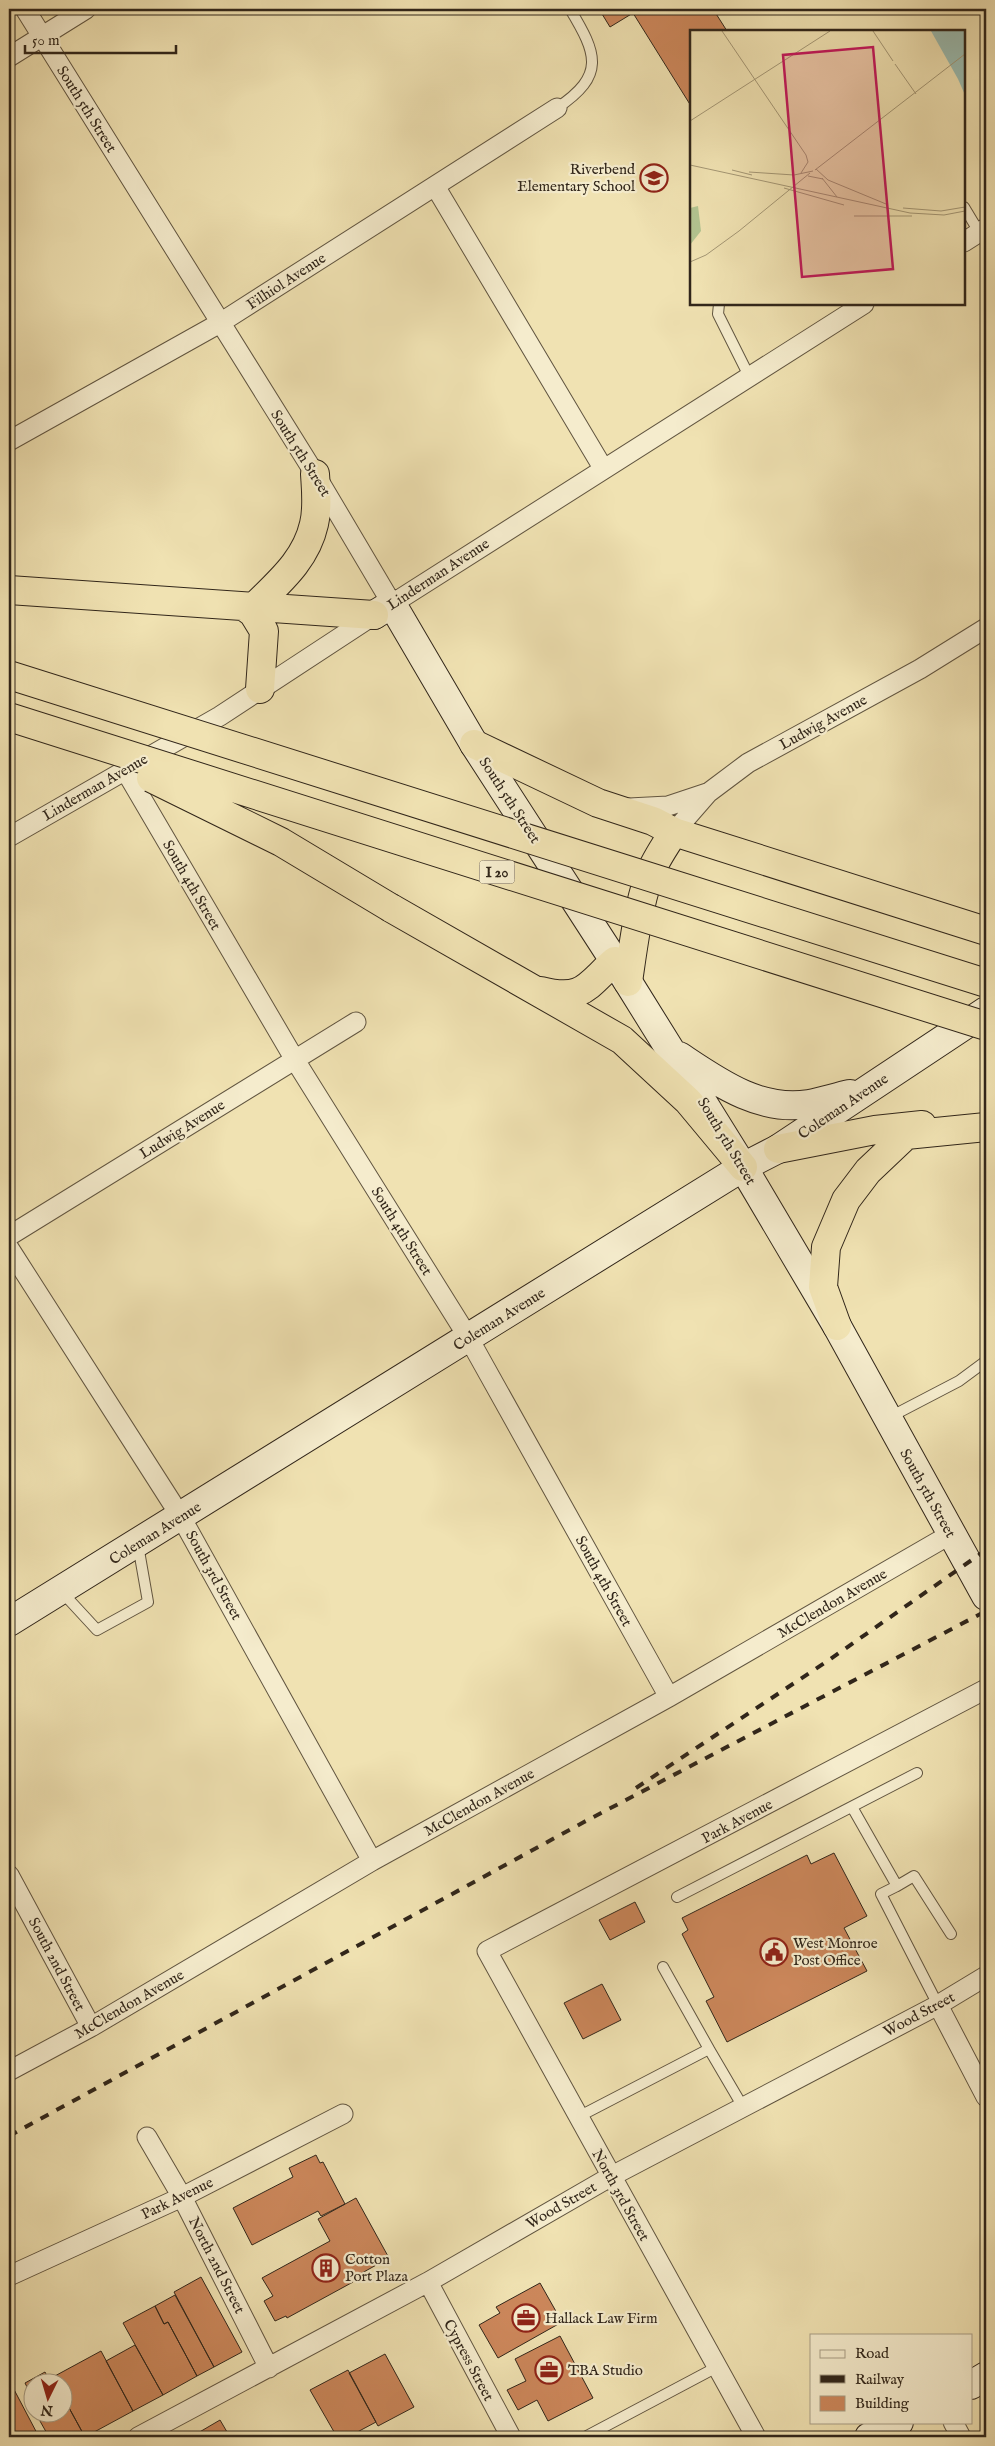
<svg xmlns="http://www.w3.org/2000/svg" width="995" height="2446" viewBox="0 0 995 2446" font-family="'IM FELL English',serif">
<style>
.building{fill:#cc875b;stroke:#31261a}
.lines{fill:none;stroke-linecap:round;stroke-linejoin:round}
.lane-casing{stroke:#615540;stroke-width:12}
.street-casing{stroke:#615540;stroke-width:21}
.secondary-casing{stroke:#31261a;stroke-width:30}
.highway-casing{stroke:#31261a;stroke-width:30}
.lane{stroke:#f5eccd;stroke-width:10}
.street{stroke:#f5eccd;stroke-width:19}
.secondary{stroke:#f5eccd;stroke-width:28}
.highway{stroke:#f0e2b2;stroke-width:28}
.rail{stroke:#31261a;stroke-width:4;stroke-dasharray:9 9;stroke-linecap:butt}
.highway-bridge-casing{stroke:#31261a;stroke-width:30;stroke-linecap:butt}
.highway-bridge{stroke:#f0e2b2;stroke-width:28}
.labels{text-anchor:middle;stroke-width:4.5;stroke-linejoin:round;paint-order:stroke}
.shield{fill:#f5eccd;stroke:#6c6150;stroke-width:1}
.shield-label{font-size:14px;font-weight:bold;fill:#31261a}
.street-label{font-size:15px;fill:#31261a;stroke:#f5eccd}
.poi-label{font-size:15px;fill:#31261a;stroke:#f5eccd;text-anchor:start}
.inset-road{fill:none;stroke:#a49775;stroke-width:1}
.view{fill:#c2185b;fill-opacity:0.15;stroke:#c2185b;stroke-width:2.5}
.inset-edge{fill:none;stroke:#31261a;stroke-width:2.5}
</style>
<rect width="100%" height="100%" fill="#f0e2b2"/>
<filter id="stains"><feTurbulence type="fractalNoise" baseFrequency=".004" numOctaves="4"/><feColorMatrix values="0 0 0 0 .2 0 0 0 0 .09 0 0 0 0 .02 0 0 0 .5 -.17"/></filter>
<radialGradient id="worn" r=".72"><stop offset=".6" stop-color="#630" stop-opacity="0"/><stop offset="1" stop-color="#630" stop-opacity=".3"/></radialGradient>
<path class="building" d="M599,9H713L727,31H691V106L633,13L610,27Z
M834,1853L867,1916L844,1928L867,1971L727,2042L706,2001L714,1997L682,1934L688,1930L682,1918L807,1855L811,1864Z
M635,1902L645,1922L610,1940L599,1920Z
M602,1984L621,2020L583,2039L564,2003Z
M316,2155L320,2163L323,2162L345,2204L321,2216L318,2211L252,2245L233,2208L293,2177L289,2168Z
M356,2198L389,2258L351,2279L353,2282L287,2318L286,2316L275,2321L264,2301L273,2296L262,2278L330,2241L318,2219Z
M201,2277L242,2352L214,2367L174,2292Z
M540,2283L562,2322L498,2358L479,2325L500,2313L496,2307Z
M175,2295L214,2367L197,2376L168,2322L164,2324L155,2306Z
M155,2306L164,2324L168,2322L197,2376L163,2395L123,2323Z
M560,2336L593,2398L548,2421L537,2400L518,2410L507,2390L526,2381L515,2359Z
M135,2345L163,2395L133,2411L106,2361Z
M101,2351L133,2411L85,2437L62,2395V2384H56L53,2377Z
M385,2354L414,2407L378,2426L349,2373Z
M348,2370L376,2422L348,2437H337L310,2390Z
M45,2372L51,2384H32V2397L25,2383Z
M9,2380L39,2437H9Z
M62,2395L85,2437H49L36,2414H62Z
M220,2420L230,2437H191Z"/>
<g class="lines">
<g class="lane-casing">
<path id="lane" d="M557,108C606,75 597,54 570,9
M964,207L979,232
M719,304L718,314L749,376
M888,1418L959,1381L986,1361
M61,1591L97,1630L148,1602L138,1545
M852,1807L897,1886L881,1894L938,2005
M897,1886L914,1876L951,1934
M677,1897L917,1773
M663,1967L709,2049
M578,2117L709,2049L743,2107
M585,2437L717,2367"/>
</g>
<g class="street-casing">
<path id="street" d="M25,9L315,474L392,604L864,304
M9,57L86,9
M435,186L603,468
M964,242L986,228
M9,441L220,323L557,108
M125,770L295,1060L468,1337L669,1697
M629,808L668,806L707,793
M674,832L708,793L748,763L920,669L986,628
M9,837L220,716L374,615
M9,1236L356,1022
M9,1248L181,1517L372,1861
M9,1875L91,2027
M938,2005L986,2097
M9,2071L91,2027L372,1861L669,1697L951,1534
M147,2137L182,2197L269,2368
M9,2276L182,2197L343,2114
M428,2282L511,2437
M953,2422L961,2437
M138,2437L428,2282L610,2177L938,2005L986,1976
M756,2437L487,1951L986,1689"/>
</g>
<g class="secondary-casing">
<path id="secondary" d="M374,615L392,604L474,744L628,982L743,1167L837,1326L986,1596
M679,1056C718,1082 759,1112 809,1104C822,1102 836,1097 850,1094
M9,1622L743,1167L778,1149L986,1011
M971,2385L986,2376
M869,2437L899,2422"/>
</g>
<g class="highway-casing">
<path id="highway" d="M9,590L374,615
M245,607L253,613L264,631L260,689
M254,607C279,582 306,560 314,524C318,508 316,490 315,474
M474,744L598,803L653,821L674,832L986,931
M391,908L622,1040L688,1101L743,1167
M628,982C633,948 638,907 649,876C655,860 665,846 674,832
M541,991C584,1002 587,985 615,961
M778,1149L875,1130L922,1125
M837,1326L823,1287L826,1247L846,1200L868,1171L906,1135L986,1127"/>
</g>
<use href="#lane" class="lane"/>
<use href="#street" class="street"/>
<use href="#secondary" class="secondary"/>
<use href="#highway" class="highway"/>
<path class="rail" d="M636,1788L829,1660L986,1550
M9,2136L584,1822L986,1611"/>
<g class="highway-bridge-casing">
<path id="highway-bridge" d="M9,675L986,983
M9,717L986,1026
M151,778L281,842L391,908"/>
</g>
<use href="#highway-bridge" class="highway-bridge"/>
</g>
<defs>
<g id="school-ring" transform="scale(1.4375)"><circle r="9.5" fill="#f5eccd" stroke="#8f2418" stroke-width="1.5"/><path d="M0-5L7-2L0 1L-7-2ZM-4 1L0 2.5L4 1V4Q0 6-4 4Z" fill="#8f2418"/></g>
<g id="civic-ring" transform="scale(1.4375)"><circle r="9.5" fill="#f5eccd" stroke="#8f2418" stroke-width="1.5"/><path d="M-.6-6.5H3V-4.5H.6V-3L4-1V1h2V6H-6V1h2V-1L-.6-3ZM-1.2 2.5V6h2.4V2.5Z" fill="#8f2418"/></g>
<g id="building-ring" transform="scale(1.4375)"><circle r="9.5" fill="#f5eccd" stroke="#8f2418" stroke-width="1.5"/><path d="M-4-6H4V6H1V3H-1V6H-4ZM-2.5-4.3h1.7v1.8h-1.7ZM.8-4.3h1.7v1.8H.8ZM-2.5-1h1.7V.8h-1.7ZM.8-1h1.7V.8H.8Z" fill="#8f2418"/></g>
<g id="office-ring" transform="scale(1.4375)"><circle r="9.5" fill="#f5eccd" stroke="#8f2418" stroke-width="1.5"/><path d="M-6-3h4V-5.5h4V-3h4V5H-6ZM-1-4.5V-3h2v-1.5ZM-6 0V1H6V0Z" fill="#8f2418"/></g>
</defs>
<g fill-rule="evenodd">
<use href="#school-ring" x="654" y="178"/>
<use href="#civic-ring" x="774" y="1952"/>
<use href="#building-ring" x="326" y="2268"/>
<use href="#office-ring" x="526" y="2318"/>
<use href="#office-ring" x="549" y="2370"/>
</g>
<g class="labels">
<rect class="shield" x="479.5" y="860.5" width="35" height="23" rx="4"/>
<g class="shield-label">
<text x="497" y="877">I 20</text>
</g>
<g class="street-label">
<text transform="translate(87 109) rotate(58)" y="5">South 5th Street</text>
<text transform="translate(286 281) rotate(-33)" y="5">Filhiol Avenue</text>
<text transform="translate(301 453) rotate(58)" y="5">South 5th Street</text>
<text transform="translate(438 574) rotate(-33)" y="5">Linderman Avenue</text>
<text transform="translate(823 722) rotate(-29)" y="5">Ludwig Avenue</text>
<text transform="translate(95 787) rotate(-30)" y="5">Linderman Avenue</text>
<text transform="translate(510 800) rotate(57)" y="5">South 5th Street</text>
<text transform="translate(192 885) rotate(60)" y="5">South 4th Street</text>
<text transform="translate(843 1106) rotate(-34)" y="5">Coleman Avenue</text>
<text transform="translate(182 1129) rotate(-32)" y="5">Ludwig Avenue</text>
<text transform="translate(727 1141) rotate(59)" y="5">South 5th Street</text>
<text transform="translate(402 1231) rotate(58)" y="5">South 4th Street</text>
<text transform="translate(499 1319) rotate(-32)" y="5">Coleman Avenue</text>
<text transform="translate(928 1493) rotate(61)" y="5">South 5th Street</text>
<text transform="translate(155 1533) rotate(-32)" y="5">Coleman Avenue</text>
<text transform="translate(214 1575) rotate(61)" y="5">South 3rd Street</text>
<text transform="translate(604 1581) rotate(61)" y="5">South 4th Street</text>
<text transform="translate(832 1603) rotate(-30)" y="5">McClendon Avenue</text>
<text transform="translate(479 1802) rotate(-29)" y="5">McClendon Avenue</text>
<text transform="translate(737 1821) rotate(-28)" y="5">Park Avenue</text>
<text transform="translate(57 1964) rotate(62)" y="5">South 2nd Street</text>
<text transform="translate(129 2004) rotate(-30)" y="5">McClendon Avenue</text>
<text transform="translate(919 2014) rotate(-28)" y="5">Wood Street</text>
<text transform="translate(621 2195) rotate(61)" y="5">North 3rd Street</text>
<text transform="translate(177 2198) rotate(-26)" y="5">Park Avenue</text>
<text transform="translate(561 2205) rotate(-30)" y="5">Wood Street</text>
<text transform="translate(217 2265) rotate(63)" y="5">North 2nd Street</text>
<text transform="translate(469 2360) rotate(62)" y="5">Cypress Street</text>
</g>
<g class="poi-label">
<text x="635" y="174" text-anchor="end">Riverbend<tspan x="635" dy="17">Elementary School</tspan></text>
<text x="793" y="1948">West Monroe<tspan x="793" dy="17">Post Office</tspan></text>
<text x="345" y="2264">Cotton<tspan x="345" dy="17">Port Plaza</tspan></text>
<text x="545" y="2323">Hallack Law Firm</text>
<text x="568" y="2375">TBA Studio</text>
</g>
</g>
<g transform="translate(690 30)">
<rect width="275" height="275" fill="#f0e2b2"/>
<path d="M8,176L11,201L0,215V178Z" fill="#b3c491"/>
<path d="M241,1H275V65L268,49Z" fill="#9bbdb2"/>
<path class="inset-road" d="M32,1L116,125M183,1L203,31M205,34L226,64M0,91L140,1M0,135L220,183L254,185L275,181M126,139L138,150L196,174M42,140L62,145M125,140L275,24M59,142L104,145L123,141M111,143L118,132L116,125M118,146L133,149M132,148L147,167M94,158L154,175M213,178L251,181L275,177M164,186H222M0,232L16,225L49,201L120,143"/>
<path class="view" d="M183,17L203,239L112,247L93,25Z"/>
<rect width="275" height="275" class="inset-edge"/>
</g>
<rect width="995" height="2446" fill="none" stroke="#f0e2b2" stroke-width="30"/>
<rect x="10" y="10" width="975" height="2426" fill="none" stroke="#31261a" stroke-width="2.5"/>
<rect x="15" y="15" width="965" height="2416" fill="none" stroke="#31261a"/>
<rect x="810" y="2334" width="162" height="90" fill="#f5eccd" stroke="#a79d85"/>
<rect x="820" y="2350" width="25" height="8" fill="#f5eccd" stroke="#a79d85"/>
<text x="855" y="2358" font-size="15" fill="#31261a">Road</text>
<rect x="820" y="2375" width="25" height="8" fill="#31261a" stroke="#a79d85"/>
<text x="855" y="2384" font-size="15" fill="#31261a">Railway</text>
<rect x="820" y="2396" width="25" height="15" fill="#cc875b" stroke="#a79d85"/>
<text x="855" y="2408" font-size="15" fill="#31261a">Building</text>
<g transform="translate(48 2398) rotate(185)"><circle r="24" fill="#f5eccd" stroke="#a79d85"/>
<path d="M0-4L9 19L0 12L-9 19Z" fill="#8f2418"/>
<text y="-8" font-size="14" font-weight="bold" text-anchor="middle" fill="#31261a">N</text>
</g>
<path d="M25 45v8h151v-8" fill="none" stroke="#31261a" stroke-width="2.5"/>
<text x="32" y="45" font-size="15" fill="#31261a" stroke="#f5eccd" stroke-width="4" paint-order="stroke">50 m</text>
<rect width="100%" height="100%" filter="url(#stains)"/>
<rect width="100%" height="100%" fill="url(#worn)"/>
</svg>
